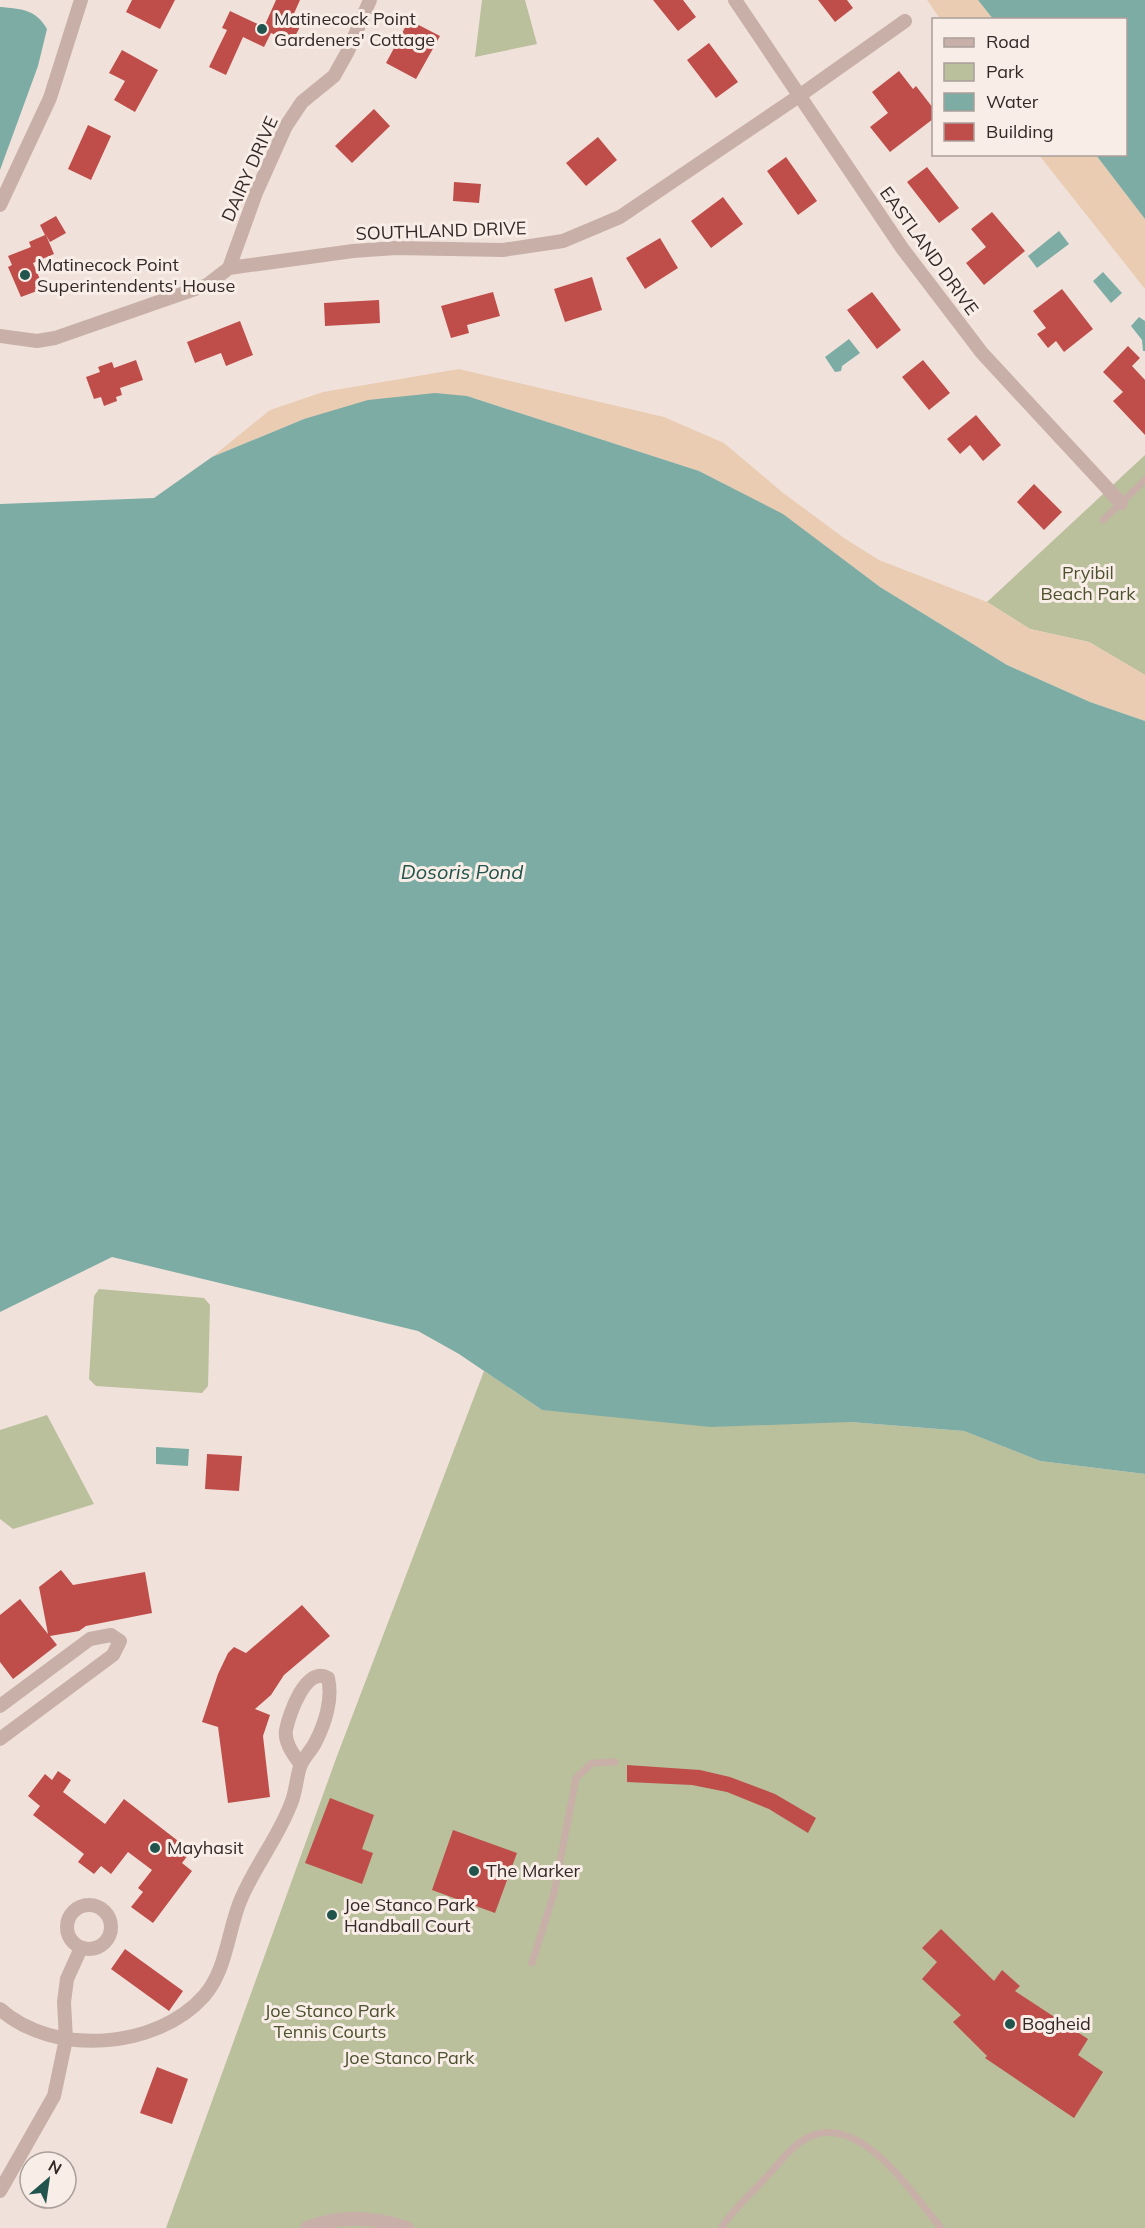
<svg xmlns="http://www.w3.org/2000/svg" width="1145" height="2228" viewBox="0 0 1145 2228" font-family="Mulish,sans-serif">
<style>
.green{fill:#babf9c}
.sand{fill:#eaccb3}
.water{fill:#7caca4}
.building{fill:#bf4e4a}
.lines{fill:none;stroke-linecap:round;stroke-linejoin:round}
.lane{stroke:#c8b0a8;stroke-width:7}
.street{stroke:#c8b0a8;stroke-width:14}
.poi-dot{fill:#20544c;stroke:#f8ede7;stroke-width:2}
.labels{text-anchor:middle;stroke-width:6;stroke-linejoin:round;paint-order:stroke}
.poi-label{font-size:18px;fill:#352928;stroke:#f8ede7;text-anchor:start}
.street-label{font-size:18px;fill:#352928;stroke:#f8ede7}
.park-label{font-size:18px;fill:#4c522d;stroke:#f8ede7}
.water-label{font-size:20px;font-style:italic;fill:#20544c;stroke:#f8ede7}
</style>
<rect width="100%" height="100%" fill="#f0e2db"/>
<path class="green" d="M482,0H525L537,44L475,57Z
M1145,455V675L1089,642L1030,629L987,602Z
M99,1289L204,1298L210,1305L208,1386L202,1393L96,1386L89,1379L94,1296Z
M484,1371L542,1410L850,1422L964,1431L1040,1461L1145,1474V2228H166L337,1756Z
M47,1415L94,1504L13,1529L0,1519V1430Z"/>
<path class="sand" d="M927,0H978L993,19H940Z
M1039,155H1096L1145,219V289Z
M459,369L664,417L724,443L782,492L844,538L879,560L987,602L1030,629L1089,642L1145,675V721L1090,702L1007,665L880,587L783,515L699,471L467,396L304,419L212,457L270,410L323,392Z"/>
<path class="water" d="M978,0H1145V219L1096,155L1126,154V20L993,19Z
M0,7C21,9 36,9 47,29L38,66L0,170Z
M1059,231L1069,244L1037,268L1028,256Z
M1103,272L1122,293L1111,303L1093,281Z
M1139,317L1145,321V351H1143L1142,340L1131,326Z
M849,339L860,353L842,366L841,371L835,372L825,357Z
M435,393L467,396L699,471L783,514L880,587L1007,665L1090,702L1145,721V1474L1040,1461L964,1431L850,1422L711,1427L542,1410L459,1354L418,1331L112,1257L0,1312V504L154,498L212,457L304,419L368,400Z
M156,1447L189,1449L188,1466L156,1464Z"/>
<path class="building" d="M132,0H175L160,29L126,12Z
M276,0H300L292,18L302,23L292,42L271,33L264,47L243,37L226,75L209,67L227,30L222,28L230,11L264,27Z
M653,0H683L696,17L678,31Z
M818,0H847L853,8L835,22Z
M409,20L440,36L416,79L386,63Z
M709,43L738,82L716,98L687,60Z
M122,50L158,70L135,112L114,100L125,81L109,73Z
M899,71L913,89L916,86L933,108V119L890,152L870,127L888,113L872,92Z
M374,109L390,126L352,163L335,146Z
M88,125L111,136L91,180L68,169Z
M598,137L617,160L586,186L566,163Z
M786,157L817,201L798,215L767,171Z
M927,167L959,208L939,223L907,182Z
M454,182L481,184L479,203L453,201Z
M723,197L743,224L711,248L691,221Z
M992,212L1025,251L984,285L966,263L986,247L971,229Z
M56,216L66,233L50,242L46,235L54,254L33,263L42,284L35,286L37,291L21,297L8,267L12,265L8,256L31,247L29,242L45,235L40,225Z
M660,238L678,268L645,289L626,258Z
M592,277L602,310L565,322L554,289Z
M1062,289L1093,329L1064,352L1056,341L1048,348L1037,334L1046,328L1033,311Z
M493,292L500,316L467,325L469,333L451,338L441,306Z
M872,292L901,330L877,349L847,310Z
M379,300L380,323L325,326L324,303Z
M240,321L253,355L226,366L221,353L195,363L187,342Z
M1128,346L1140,358L1132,366L1145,380V435L1113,401L1123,392L1103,372Z
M136,360L143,380L120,388L122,395L116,397L117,401L104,406L101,397L94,399L86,377L100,372L98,367L112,362L114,368Z
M923,360L950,393L929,410L902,377Z
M976,415L1001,445L983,461L970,445L960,454L947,439Z
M1034,484L1062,512L1044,530L1017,502Z
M207,1454L242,1456L239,1491L205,1489Z
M61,1570L73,1585L145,1572L152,1613L86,1626L79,1631L50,1636L57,1645L13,1679L0,1662V1615L20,1599L48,1634L39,1587Z
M302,1605L330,1636L284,1675L271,1695L255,1709L270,1715L263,1736L270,1797L228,1803L218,1727L202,1722L218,1674L228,1653L234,1647L246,1653Z
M627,1765L700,1770L730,1777L775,1794L816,1818L808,1833L769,1809L727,1792L692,1785L627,1782Z
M58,1771L71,1780L63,1792L105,1824L124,1799L191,1851L182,1863L192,1871L153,1923L131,1907L143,1892L138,1888L152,1870L128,1852L111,1874L101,1866L94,1874L78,1862L84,1854L33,1815L40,1806L28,1796L45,1774L52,1780Z
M330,1798L374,1815L362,1849L373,1853L362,1884L305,1863Z
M453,1830L517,1853L495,1913L432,1890Z
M941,1929L994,1981L1002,1970L1020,1986L1015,1991L1088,2039L1078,2055L1103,2072L1074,2118L985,2058L987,2056L953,2022L961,2015L922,1979L937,1962L922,1948Z
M125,1949L183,1991L169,2011L111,1969Z
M157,2067L188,2079L172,2124L140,2113Z"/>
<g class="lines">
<path class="lane" d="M1103,520L1145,480
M532,1963L554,1893L576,1778L592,1763L615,1762
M721,2228C734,2208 754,2191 770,2173C782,2160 794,2143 811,2136C863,2115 913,2195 941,2228"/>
<path class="street" d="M735,0L902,248L982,353L1121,503
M0,205L50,98L81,0
M229,268L256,193L286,126L302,102L334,76L348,51L370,0
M0,336L37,341L55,338L207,285L229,268L353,251L396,248L503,250L563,241L620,217L799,96L905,21
M0,1706L90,1639L111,1635L120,1641L113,1655L0,1739
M67 1927a22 22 0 1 1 44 0a22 22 0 1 1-44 0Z
M0,2009C54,2057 157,2049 204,1996C227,1970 228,1929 241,1899C255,1866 277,1839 290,1806C296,1794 296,1779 300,1767C303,1758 311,1751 315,1743C325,1724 333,1699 328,1678C306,1665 289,1714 286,1730C284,1743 294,1755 301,1765
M0,2191L54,2096L66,2039L64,2002L67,1979L81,1948
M307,2228C341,2215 373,2217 407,2228"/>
</g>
<g class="poi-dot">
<circle cx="262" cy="29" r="6"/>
<circle cx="25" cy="275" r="6"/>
<circle cx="155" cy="1848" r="6"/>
<circle cx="474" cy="1871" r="6"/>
<circle cx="332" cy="1915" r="6"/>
<circle cx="1010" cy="2024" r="6"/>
</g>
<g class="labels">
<g class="poi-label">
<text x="274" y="25">Matinecock Point<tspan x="274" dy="21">Gardeners' Cottage</tspan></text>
<text x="37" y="271">Matinecock Point<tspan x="37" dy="21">Superintendents' House</tspan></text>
<text x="167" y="1854">Mayhasit</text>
<text x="486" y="1877">The Marker</text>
<text x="344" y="1911">Joe Stanco Park<tspan x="344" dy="21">Handball Court</tspan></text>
<text x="1022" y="2030">Bogheid</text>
</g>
<g class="street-label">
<text transform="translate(250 169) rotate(-66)" y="6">DAIRY DRIVE</text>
<text transform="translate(441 231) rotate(-2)" y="6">SOUTHLAND DRIVE</text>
<text transform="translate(929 251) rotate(54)" y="6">EASTLAND DRIVE</text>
</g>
<g class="park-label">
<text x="1088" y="579">Pryibil<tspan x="1088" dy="21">Beach Park</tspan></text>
<text x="330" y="2017">Joe Stanco Park<tspan x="330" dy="21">Tennis Courts</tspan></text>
<text x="409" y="2064">Joe Stanco Park</text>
</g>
<g class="water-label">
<text x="462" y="879">Dosoris Pond</text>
</g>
</g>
<rect x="932" y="18" width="195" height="138" fill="#f8ede7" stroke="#aa9f9b" stroke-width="1.5"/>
<rect x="944" y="38" width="30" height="9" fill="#c8b0a8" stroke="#aa9f9b" stroke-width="1.5"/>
<text x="986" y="48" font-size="18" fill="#352928">Road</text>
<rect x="944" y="63" width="30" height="18" fill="#babf9c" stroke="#aa9f9b" stroke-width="1.5"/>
<text x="986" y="78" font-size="18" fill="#352928">Park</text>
<rect x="944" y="93" width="30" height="18" fill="#7caca4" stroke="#aa9f9b" stroke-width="1.5"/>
<text x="986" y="108" font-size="18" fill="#352928">Water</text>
<rect x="944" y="123" width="30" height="18" fill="#bf4e4a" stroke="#aa9f9b" stroke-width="1.5"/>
<text x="986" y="138" font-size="18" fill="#352928">Building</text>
<g transform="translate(48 2180) rotate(29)"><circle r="28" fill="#f8ede7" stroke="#aa9f9b" stroke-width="1.5"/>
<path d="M0-4.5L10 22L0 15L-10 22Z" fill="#20544c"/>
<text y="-9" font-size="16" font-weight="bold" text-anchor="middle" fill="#352928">N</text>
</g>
</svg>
